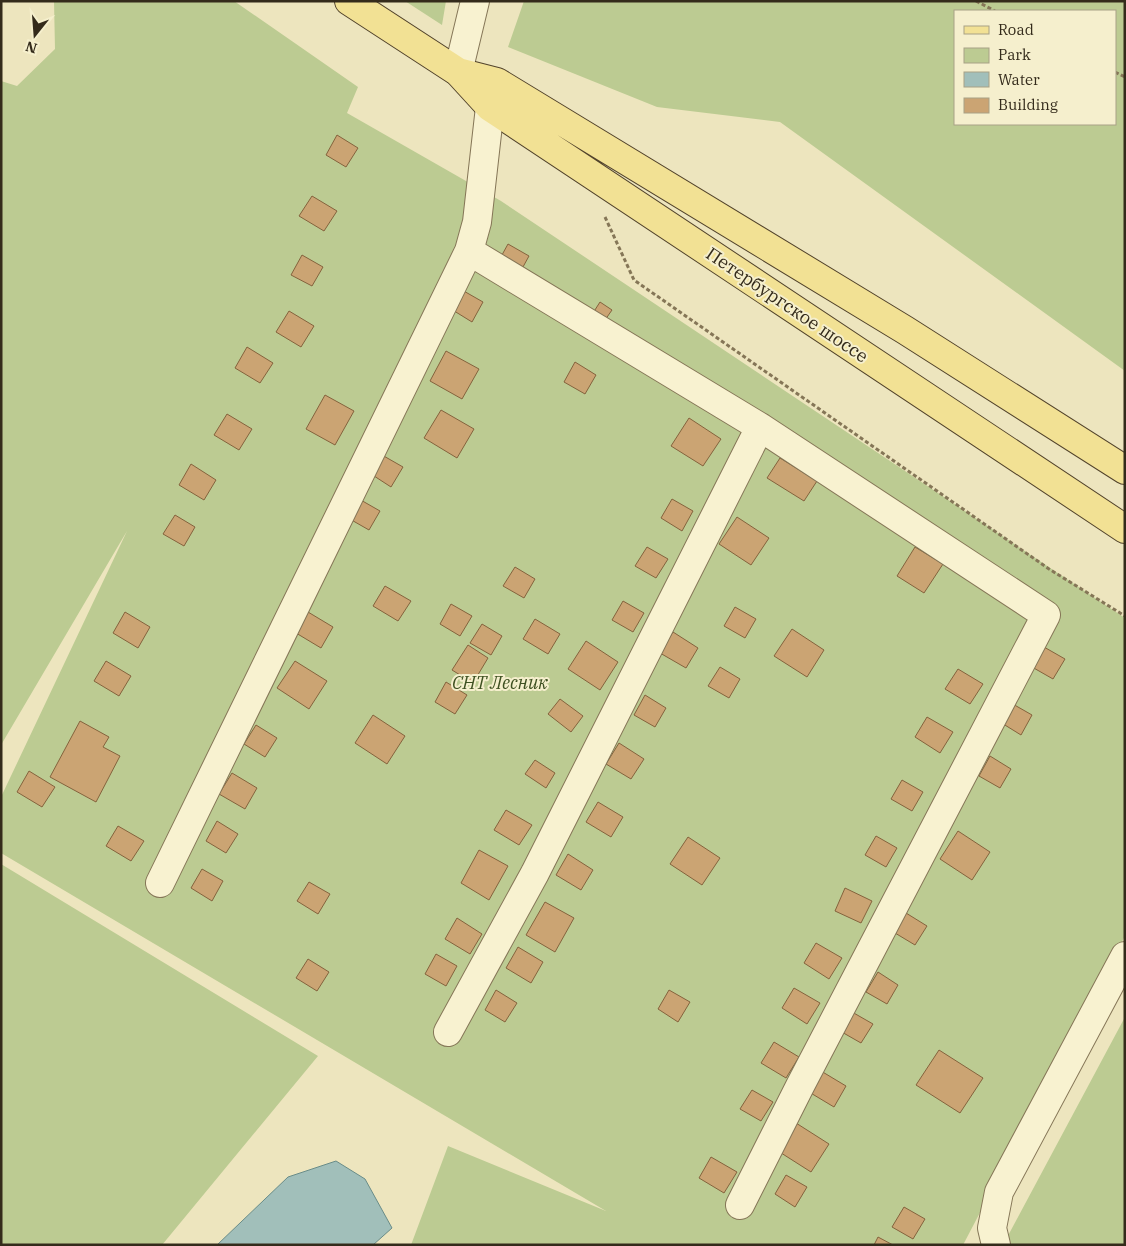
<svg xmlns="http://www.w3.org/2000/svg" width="1126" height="1246" viewBox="0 0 1126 1246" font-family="'IBM Plex Serif',serif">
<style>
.green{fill:#bccb92;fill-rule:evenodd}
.water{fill:#a1bfba;stroke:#698c88}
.building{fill:#cba473;stroke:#84633d}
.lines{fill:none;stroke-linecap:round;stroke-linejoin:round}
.minor-casing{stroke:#857657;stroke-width:30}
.major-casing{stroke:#52432b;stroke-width:30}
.path{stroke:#857657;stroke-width:3;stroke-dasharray:4 2.5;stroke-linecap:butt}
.minor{stroke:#f8f2d0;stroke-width:28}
.major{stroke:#f2e194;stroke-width:28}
.labels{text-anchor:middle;stroke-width:4;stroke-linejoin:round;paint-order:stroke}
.street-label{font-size:18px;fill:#342b1b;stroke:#f5efcd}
.park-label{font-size:18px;font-style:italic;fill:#3f5122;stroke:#f5efcd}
</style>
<rect width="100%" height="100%" fill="#ede5be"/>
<path class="green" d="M54,1H234L358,87L347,113L501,201L1125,618V936L963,1245H411L448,1146L606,1211L1,853V797L127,531L1,745V81L17,86L55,49Z
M405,1H446L442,25Z
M524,1H1125V371L780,122L657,107L508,47ZM955,11H1115V124H955Z
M1,864L318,1056L162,1245H1Z
M1125,1017V1245H1003Z"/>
<path class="water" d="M336,1161L365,1179L392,1228L373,1245H217L288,1177Z"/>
<path class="building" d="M337,135L358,148L346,167L326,155Z
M312,196L337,211L324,231L299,216Z
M508,244L529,256L518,276L497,264Z
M302,255L323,267L312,286L291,275Z
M462,290L483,302L472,322L451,309Z
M600,302L612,310L605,320L593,313Z
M289,311L314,326L301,347L276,332Z
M247,347L273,363L260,383L235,368Z
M446,351L479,369L462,399L430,381Z
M575,362L596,375L585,394L564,382Z
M325,395L354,411L335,445L306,429Z
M441,410L474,429L457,458L424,438Z
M227,414L252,429L239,450L214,435Z
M689,418L721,439L703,466L671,446Z
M382,455L403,467L391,487L371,474Z
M780,458L817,481L804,501L767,478Z
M191,464L216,480L204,500L179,485Z
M359,499L380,511L369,530L348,518Z
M672,499L693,511L682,531L661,518Z
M175,515L195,527L184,546L163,534Z
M737,517L769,538L751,565L719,544Z
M647,547L668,559L656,578L635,566Z
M915,547L943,564L924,593L897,576Z
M515,567L535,579L524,598L503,586Z
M385,586L411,601L398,621L373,606Z
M623,601L644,613L633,632L612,620Z
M451,604L472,616L460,636L440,624Z
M735,607L756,619L745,638L724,626Z
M125,612L150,627L138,648L113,633Z
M308,612L333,627L321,648L296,633Z
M535,619L560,634L548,654L523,639Z
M482,624L502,636L491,655L470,643Z
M792,629L824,650L807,677L774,656Z
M673,632L698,648L686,668L660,653Z
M586,641L618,662L600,690L568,669Z
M468,645L488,658L473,683L452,670Z
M1044,647L1065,659L1053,679L1032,667Z
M106,661L131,676L119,696L94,681Z
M295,661L327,681L309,709L277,688Z
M720,667L740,679L729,698L708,686Z
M958,669L983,684L970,704L945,689Z
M446,682L467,695L455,714L435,702Z
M645,695L666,708L655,727L634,715Z
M560,699L583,716L571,732L548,714Z
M1011,703L1032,715L1021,735L1000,722Z
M373,715L405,736L387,764L355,743Z
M927,717L953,732L940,753L915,737Z
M80,721L109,737L103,747L120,756L96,802L50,777Z
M256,725L277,738L265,757L244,744Z
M619,743L644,759L631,779L606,764Z
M990,756L1011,769L1000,788L979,776Z
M535,760L555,773L546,788L525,774Z
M29,771L55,787L42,807L17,792Z
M232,773L257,788L245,809L219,794Z
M902,780L923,792L912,811L891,799Z
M598,802L623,817L611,837L586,822Z
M506,810L532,825L519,845L494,830Z
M217,821L238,834L226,853L206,841Z
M118,826L144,841L131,861L106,846Z
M958,831L990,852L972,880L940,859Z
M876,836L897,848L886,867L865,855Z
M688,837L720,858L702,885L670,864Z
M479,850L508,866L489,900L461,883Z
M568,854L593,870L581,890L556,875Z
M202,869L223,881L212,901L191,888Z
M309,882L330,894L318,914L297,901Z
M845,888L872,901L861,923L835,911Z
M545,902L574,918L555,952L526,935Z
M906,913L927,926L915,945L895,933Z
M457,918L482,934L470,954L445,939Z
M816,943L842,958L829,979L804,963Z
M518,947L543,962L531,983L506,968Z
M436,954L457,966L446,986L425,974Z
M308,959L329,972L317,991L296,978Z
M878,972L898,985L887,1004L866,992Z
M794,988L820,1003L807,1024L782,1008Z
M496,990L517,1003L505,1022L485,1010Z
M669,990L690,1002L678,1022L658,1009Z
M852,1012L873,1024L861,1043L840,1031Z
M774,1042L799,1057L786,1078L761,1063Z
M939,1050L983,1078L960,1113L916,1085Z
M821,1071L846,1086L834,1107L809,1092Z
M752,1090L773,1102L761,1121L740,1109Z
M796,1123L829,1144L811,1172L778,1151Z
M711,1157L737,1172L724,1193L699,1178Z
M786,1175L807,1187L795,1207L775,1194Z
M904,1207L925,1219L913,1239L892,1227Z
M878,1237L893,1245H874Z"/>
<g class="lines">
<g class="minor-casing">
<path id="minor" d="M458,72L475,1
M490,107L477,222L469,251L760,427L1046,615L800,1086L740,1205
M160,883L469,251
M448,1032L535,873L760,427
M996,1245L992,1228L999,1192L1125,956"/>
</g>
<g class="major-casing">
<path id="major" d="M349,1L458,72L490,107L1125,529
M458,72L497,82L905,330L1125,470"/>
</g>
<path class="path" d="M976,1L995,11
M1115,72L1125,77
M605,217L634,280L1049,569L1125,616"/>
<use href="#minor" class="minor"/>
<use href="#major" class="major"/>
</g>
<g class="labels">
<g class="street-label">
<text transform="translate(787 305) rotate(34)" y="6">Петербургское шоссе</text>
</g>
<g class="park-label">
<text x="500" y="689">СНТ Лесник</text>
</g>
</g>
<rect width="1126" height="1246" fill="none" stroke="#342b1b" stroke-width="5"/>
<rect x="954" y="10" width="162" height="115" fill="#f5efcd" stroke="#a8a186"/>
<rect x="964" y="26" width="25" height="8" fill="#f2e194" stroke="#a8a186"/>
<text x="998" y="35" font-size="15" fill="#342b1b">Road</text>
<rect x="964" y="48" width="25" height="15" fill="#bccb92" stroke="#a8a186"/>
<text x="998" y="60" font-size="15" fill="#342b1b">Park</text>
<rect x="964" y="72" width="25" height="15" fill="#a1bfba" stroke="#a8a186"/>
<text x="998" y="85" font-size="15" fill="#342b1b">Water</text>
<rect x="964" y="98" width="25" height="15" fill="#cba473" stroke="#a8a186"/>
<text x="998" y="110" font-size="15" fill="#342b1b">Building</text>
<g transform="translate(35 35) rotate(197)" stroke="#f5efcd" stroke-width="4" paint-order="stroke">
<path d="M0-4L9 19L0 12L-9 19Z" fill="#342b1b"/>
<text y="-8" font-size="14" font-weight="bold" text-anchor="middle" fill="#342b1b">N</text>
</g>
</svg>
